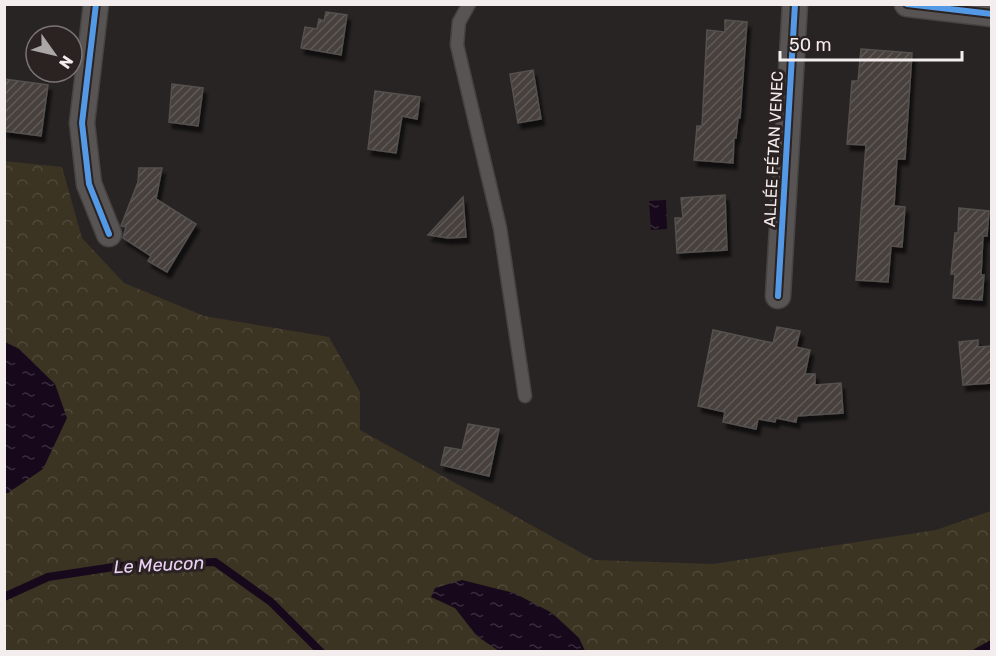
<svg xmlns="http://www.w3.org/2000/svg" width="996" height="656" viewBox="0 0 996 656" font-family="Rubik,sans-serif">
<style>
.forest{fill:url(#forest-crowns)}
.water{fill:url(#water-ripples)}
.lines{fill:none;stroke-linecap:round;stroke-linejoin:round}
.stream{stroke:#17091b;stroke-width:8}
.building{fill:url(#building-hatch);stroke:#54514f;stroke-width:1.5;filter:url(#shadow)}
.lane-casing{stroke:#464343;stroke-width:15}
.street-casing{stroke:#464343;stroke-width:27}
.lane{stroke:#585454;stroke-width:12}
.street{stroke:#585454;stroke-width:24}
.cycleway-casing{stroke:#2a2322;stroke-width:10}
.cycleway{stroke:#5399e6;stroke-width:6}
.labels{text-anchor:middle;stroke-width:6;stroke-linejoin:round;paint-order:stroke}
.street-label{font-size:16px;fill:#f3eded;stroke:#2a2322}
.water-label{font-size:18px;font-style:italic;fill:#efd2f9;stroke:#2a2322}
</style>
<defs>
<pattern id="forest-crowns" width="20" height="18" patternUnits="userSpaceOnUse" patternTransform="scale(1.5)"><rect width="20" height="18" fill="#3c3422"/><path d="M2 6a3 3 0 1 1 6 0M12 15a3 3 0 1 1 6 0" fill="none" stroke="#4f4838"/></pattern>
<pattern id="water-ripples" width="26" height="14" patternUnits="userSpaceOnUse" patternTransform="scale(1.5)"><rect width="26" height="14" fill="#17091b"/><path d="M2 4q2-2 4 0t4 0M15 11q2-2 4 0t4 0" fill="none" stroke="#392d3c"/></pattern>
<pattern id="building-hatch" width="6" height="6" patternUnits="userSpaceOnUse" patternTransform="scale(1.5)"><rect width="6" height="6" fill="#463f3c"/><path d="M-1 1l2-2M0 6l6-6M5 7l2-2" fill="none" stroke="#615b58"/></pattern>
<filter id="shadow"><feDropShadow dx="3.5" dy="6" stdDeviation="1.5" flood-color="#0009"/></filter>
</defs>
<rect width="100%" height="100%" fill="#282424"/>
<path class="forest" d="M4,161L62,167L82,238L124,283L204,316L329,337L360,392V430L594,560L713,564L936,530L991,511V651H585L579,638L552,613L514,593L431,597L455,608L477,636L499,651H5V493H9L19,349L5,342Z"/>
<path class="water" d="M666,200L667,229L651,230L649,201Z
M5,342L19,349L55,384L67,418L43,469L8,493H4Z
M462,580L514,593L552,613L579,638L585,651H499L477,636L455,608L431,597L435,588Z"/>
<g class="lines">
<path class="stream" d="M4,597L48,577L120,566L215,562L271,602L321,652
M977,652L992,644"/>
</g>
<path class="building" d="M326,12L347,15L341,55L301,48L305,27L317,29L319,19L324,21Z
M725,20L747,22L740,118H738L736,138H734L733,163L694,160L697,126H702L707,30L725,32Z
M861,49L912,53L905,159H897L894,206L905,207L902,247L891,246L888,282L856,280L866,145L847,144L852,81H858Z
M533,70L541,119L518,123L510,74Z
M4,79L48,85L41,136L4,131Z
M172,84L203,88L198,126L169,122Z
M375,91L420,97L417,119L402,116L396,153L368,149Z
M139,168H162L156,199L196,224L167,272L148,261L151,256L123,238L126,227L121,226L138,182Z
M725,195L727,250L677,253L675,218H683L681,198Z
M463,197L466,237L448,238L428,235Z
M959,208L989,211L987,236H983L981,275H984L982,300L953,298L955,274H951L955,233H958Z
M777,327L800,331L796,347L810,350L805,374H815V385L841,383L843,413L797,416L796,422L776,418L775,422L758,419L756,429L723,422L725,412L698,406L713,330L773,343Z
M978,340V347L992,346V383L963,385L959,342Z
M468,424L499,429L489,476L441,465L445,447L462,450Z"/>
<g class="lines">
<g class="lane-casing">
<path id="lane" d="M469,4L459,22L457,45L500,228L525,396"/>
</g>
<g class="street-casing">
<path id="street" d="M96,4L82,123L89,184L109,234
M907,4L992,14
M778,296L795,4"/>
</g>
<use href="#lane" class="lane"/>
<use href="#street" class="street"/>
<g class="cycleway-casing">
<path id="cycleway" d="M96,4L82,123L89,184L109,234
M907,4L992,14
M778,296L795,4"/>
</g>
<use href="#cycleway" class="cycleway"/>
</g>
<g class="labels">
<g class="street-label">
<text transform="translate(773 149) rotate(-87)" y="6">ALLÉE FÉTAN VENEC</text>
</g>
<g class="water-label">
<text transform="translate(159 565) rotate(-3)" y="6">Le Meucon</text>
</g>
</g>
<rect width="996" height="656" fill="none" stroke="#f3eded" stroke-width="12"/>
<g transform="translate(54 54) rotate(124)"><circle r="28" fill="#2a2322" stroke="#7a7473" stroke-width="1.5"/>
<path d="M0-4.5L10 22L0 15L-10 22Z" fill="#aca7a7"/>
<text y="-9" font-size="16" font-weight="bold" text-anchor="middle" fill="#f3eded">N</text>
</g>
<path d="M780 51v9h182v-9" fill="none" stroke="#f3eded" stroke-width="3"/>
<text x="789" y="51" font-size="18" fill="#f3eded" stroke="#2a2322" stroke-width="4.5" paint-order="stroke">50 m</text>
</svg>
